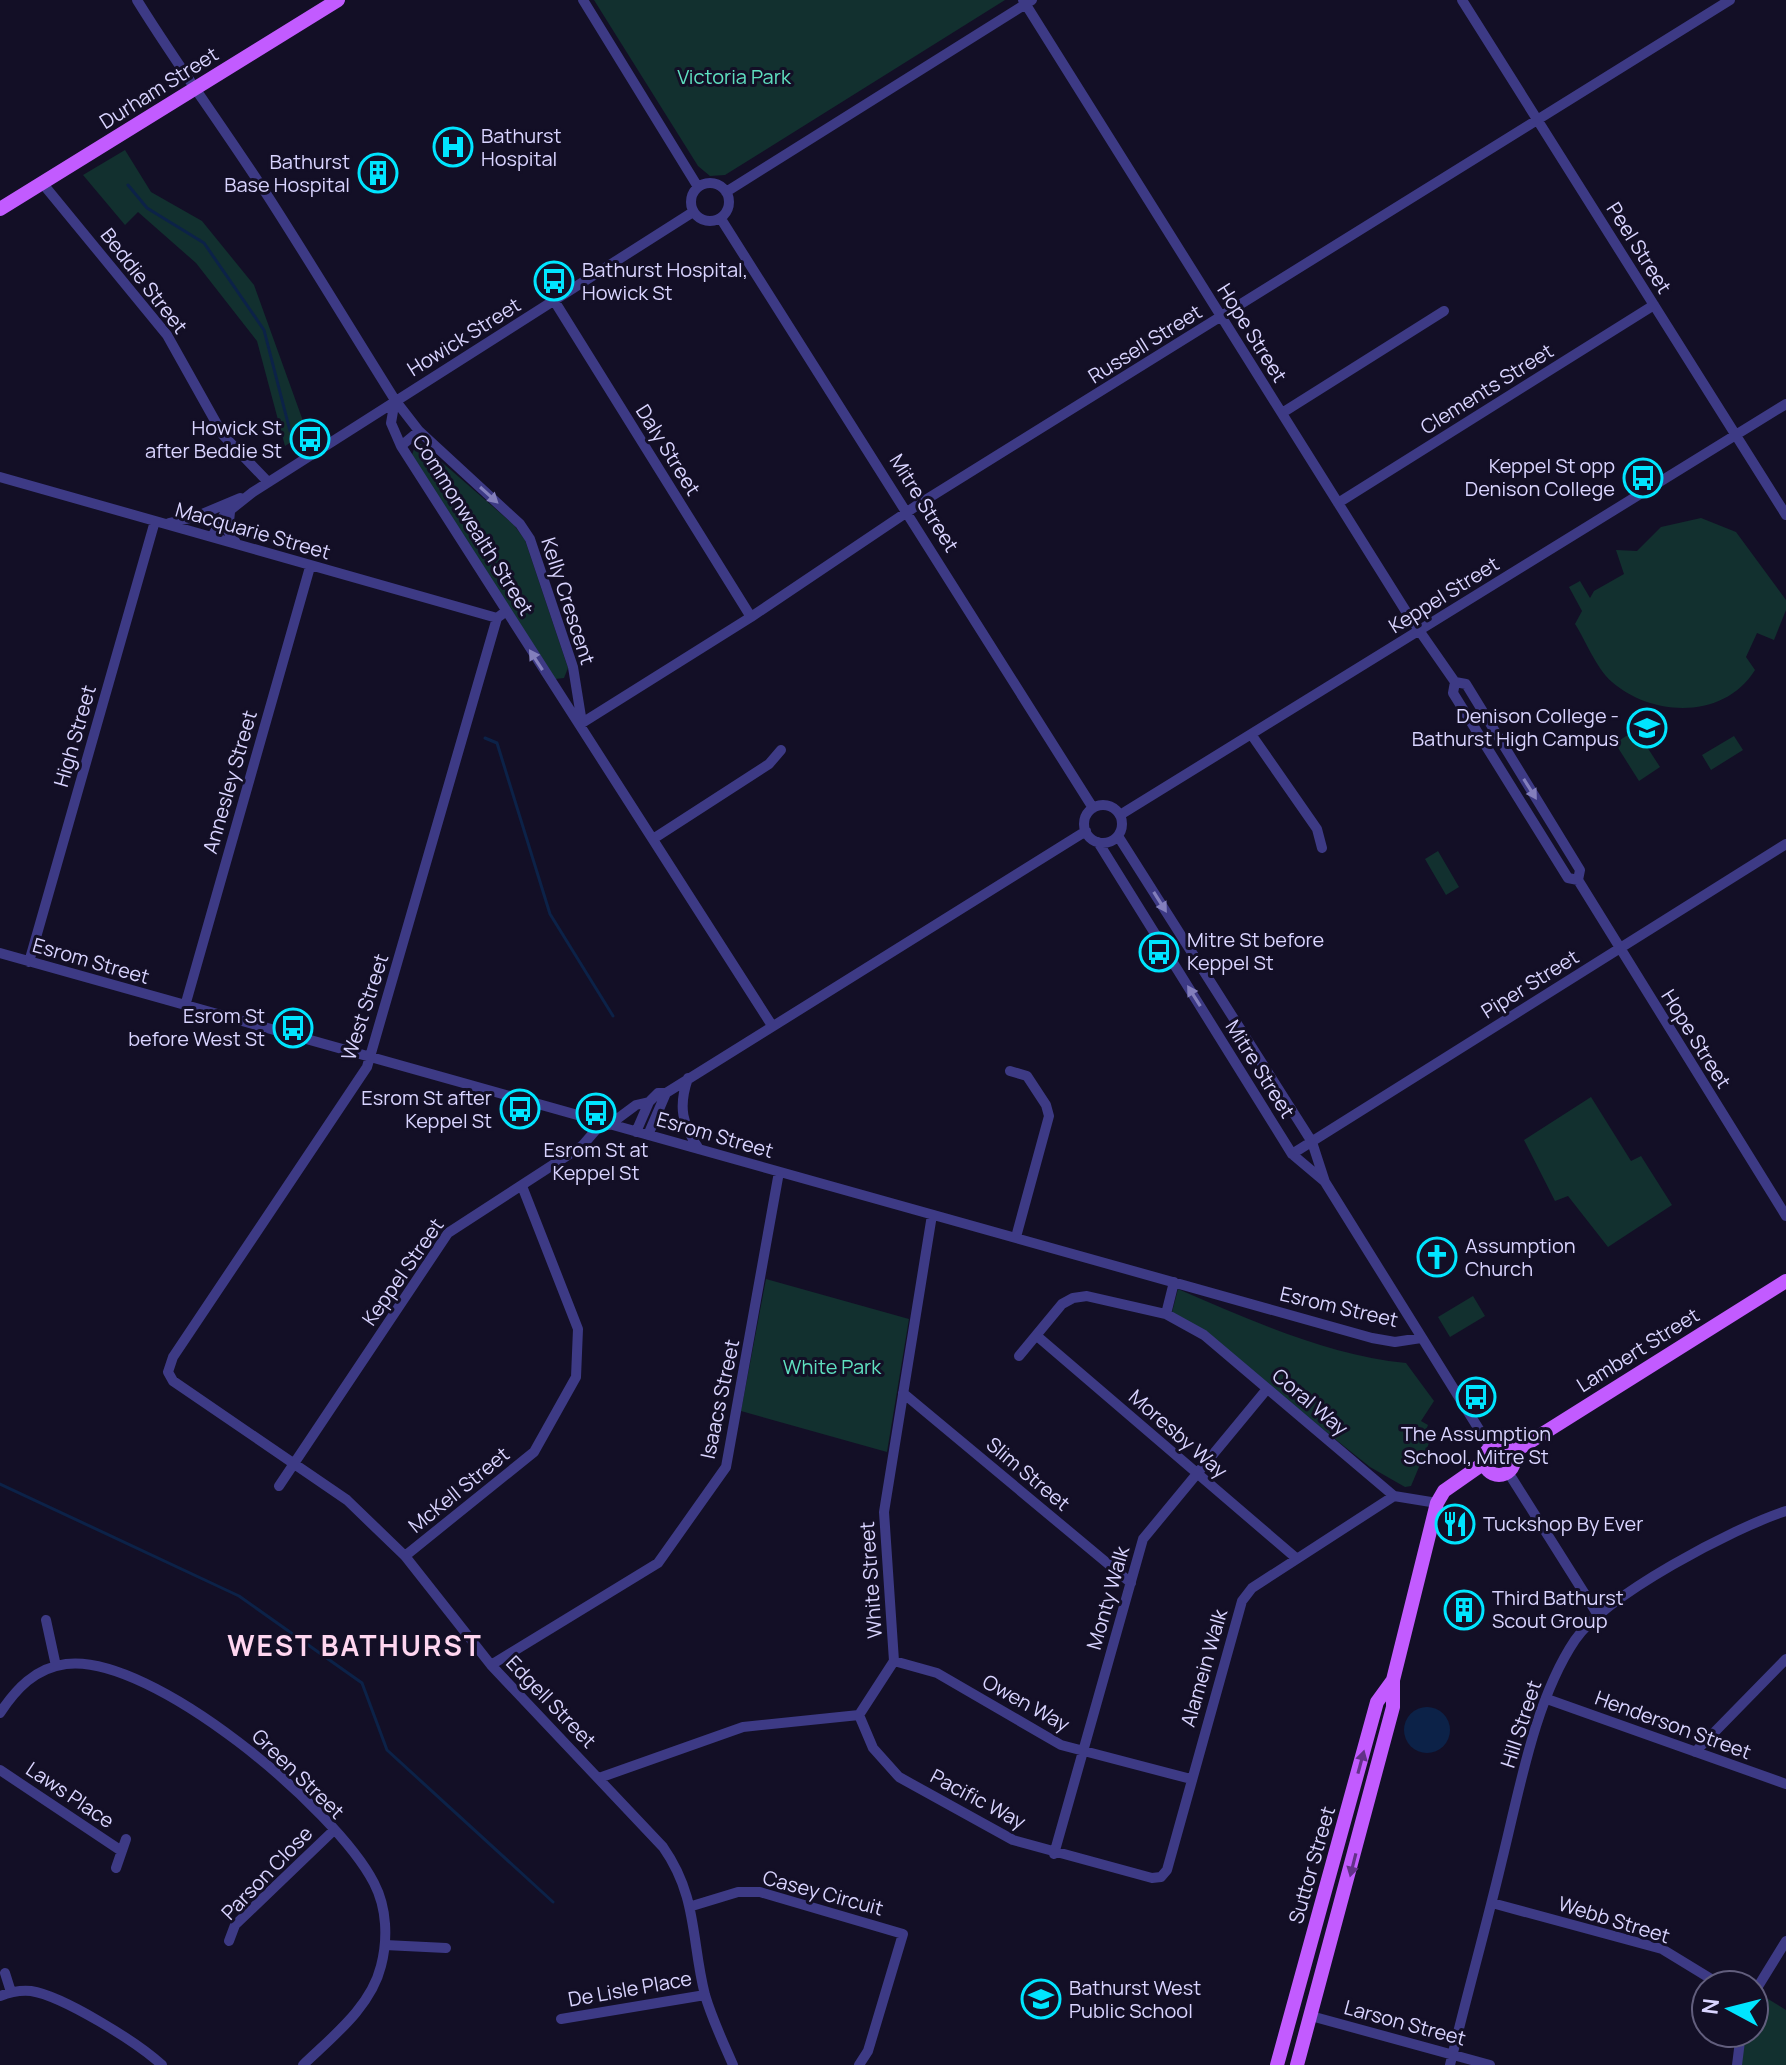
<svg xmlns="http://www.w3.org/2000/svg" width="1786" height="2065" viewBox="0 0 1786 2065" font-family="Manrope,sans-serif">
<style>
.green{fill:#12302f}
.water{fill:#0c2248}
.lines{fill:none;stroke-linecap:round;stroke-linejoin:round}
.stream{stroke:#0c2248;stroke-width:3}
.minor{stroke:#3d3a85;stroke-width:10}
.major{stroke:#c25bff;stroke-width:14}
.oneway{fill:#837fbc}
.oneway2{fill:#623188}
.labels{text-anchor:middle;stroke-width:6;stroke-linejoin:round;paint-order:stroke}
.park-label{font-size:20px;fill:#5fe0c0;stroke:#130f26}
.street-label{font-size:20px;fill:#d9d4ff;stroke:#130f26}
.poi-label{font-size:20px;fill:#d9d4ff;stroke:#130f26;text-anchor:start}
.district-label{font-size:28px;font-weight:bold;letter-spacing:2px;fill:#ffd6f0;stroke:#130f26}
</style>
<rect width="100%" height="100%" fill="#130f26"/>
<path class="green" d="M594,0H1005L725,175L710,176L698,166Z
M125,150L151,192L202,221L254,285L307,432L285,446L257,341L196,263L138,212L125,225L83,175Z
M421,444L514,525L525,540L568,668L564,678L555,679L412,455L415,446Z
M1701,518L1736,532L1786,600V610L1774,640L1757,633L1746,657L1755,670C1724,720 1652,717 1612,682C1596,668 1586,641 1575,624L1582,611L1569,587L1580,581L1590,598L1594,591L1624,574L1616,550L1637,551L1661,527Z
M1636,730L1660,767L1639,781L1615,743Z
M1734,736L1743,750L1711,770L1702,755Z
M1438,851L1459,887L1446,895L1425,859Z
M1591,1097L1631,1161L1641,1156L1672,1205L1608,1247L1568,1196L1555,1201L1524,1140Z
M766,1279L909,1319L887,1452L741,1411Z
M1178,1289C1250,1320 1327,1355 1406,1363L1434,1401L1421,1421L1428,1425L1425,1433L1432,1436L1411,1486L1405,1487L1370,1467L1189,1322L1171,1316Z
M1473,1296L1485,1316L1450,1337L1438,1317Z
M1755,1991L1786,2010V2065H1737L1741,2033H1754Z"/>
<path class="water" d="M1404 1730a23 23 0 1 1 46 0a23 23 0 1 1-46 0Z"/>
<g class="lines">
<path class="stream" d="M128,185L147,208L204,243L264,330L290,431
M485,738L497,743L550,914L613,1016
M0,1484L239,1596L362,1683L387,1750L553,1902"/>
<path class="minor" d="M137,0C179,68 226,131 269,198C312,265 353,333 395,400L419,431L520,524L530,539L573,667L582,723
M583,0L698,187
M1023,0L1407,613L1455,682L1453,693L1568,878L1578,880L1786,1216
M1462,0L1786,515
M691 202a19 19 0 1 1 38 0a19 19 0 1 1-38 0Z
M43,184L167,335L223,435L268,482
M726,192L1032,0
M721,219L1093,808
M555,302L751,617
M395,400L391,423L401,446L771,1024
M1282,413L1444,311
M401,446L419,431
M0,477L497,618
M1338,503L1654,305
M230,512L228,531L237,544
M169,523L195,517L240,498
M212,537L224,515L253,492L693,212
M505,612L497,618L367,1067L173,1357L168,1372L173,1381L347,1500L405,1556L491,1665L663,1847C698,1897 691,1940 705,1995C712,2019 723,2042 733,2065
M1455,682L1466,684L1580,870L1578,880
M582,723L751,617L919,504L1730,0
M1253,737L1317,829L1322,848
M1084 824a19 19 0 1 1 38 0a19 19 0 1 1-38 0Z
M1120,815L1786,404
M1118,836L1312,1142L1325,1182L1490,1447
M653,839L769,764L781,750
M1098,842L1292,1154L1324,1181
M0,953L1372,1338L1395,1342L1421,1338
M29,962L155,521
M185,1006L310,567
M1010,1071L1027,1076L1046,1105L1049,1116L1016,1237
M688,1078C678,1107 682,1124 699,1149
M609,1125L636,1105L649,1102
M636,1132L649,1102L658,1093H666L1086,831
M648,1135L666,1093
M1292,1154L1786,844
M1166,1314L1174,1282
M1037,1336L1296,1558
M1019,1356L1062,1304L1073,1298L1087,1296L1166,1314L1204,1335L1394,1496L1437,1503
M903,1393L1131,1583
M1508,1472L1598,1615
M279,1486L448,1233L582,1146L595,1131L598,1122
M405,1556L534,1452L576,1377L578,1329L522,1186
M46,1620L56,1666
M894,1661L937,1673L1061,1745L1191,1779
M491,1665L658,1563L726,1467L779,1172
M1547,1699L1786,1784
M0,1713C16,1689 35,1668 66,1664C152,1653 336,1809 374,1883C387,1908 388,1939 381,1966C371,2007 332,2037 303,2065
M859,1715L873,1748L899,1777L1013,1840L1152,1878L1161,1877L1167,1870L1242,1601L1252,1588L1394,1496
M1695,1752L1786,1659
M0,1770L120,1850
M599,1778L743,1727L859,1715L894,1661L884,1512L932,1215
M1054,1854L1143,1539L1267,1389
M116,1868L126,1839
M1492,1903L1662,1949L1721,1985
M692,1906L738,1892H760L903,1934L868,2051L859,2065
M229,1941L235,1925L333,1831
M385,1945L446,1948
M5,1973L11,1992
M1754,1993L1786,1941
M0,1996C10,1992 20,1990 31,1991C63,1996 137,2042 162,2065
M1311,2016L1490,2065
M561,2019L705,1995
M1450,2065C1466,1998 1485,1931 1501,1864C1519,1793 1534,1701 1575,1640C1606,1595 1733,1528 1786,1511
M1737,2065L1741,2033"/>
<path class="major" d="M0,209L338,0
M1484 1460a15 15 0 1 1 30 0a15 15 0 1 1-30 0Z
M1512,1453L1786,1281
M1277,2065L1377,1702L1393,1680
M1297,2065L1393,1707V1680L1437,1503L1444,1491L1484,1463"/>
</g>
<defs><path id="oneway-solid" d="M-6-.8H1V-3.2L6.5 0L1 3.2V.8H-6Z" transform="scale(2)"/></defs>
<g class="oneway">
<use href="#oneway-solid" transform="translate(489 495) rotate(42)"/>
<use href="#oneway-solid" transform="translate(536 660) rotate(-123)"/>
<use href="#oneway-solid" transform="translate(1530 789) rotate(58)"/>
<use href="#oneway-solid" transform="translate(1160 902) rotate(58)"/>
<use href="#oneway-solid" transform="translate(1194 996) rotate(-122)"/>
</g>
<g class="oneway2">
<use href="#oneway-solid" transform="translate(1361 1762) rotate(-75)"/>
<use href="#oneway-solid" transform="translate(1353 1865) rotate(104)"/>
</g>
<defs>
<g id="hospital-ring" transform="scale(2)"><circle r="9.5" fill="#130f26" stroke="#00e5ff" stroke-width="1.5"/><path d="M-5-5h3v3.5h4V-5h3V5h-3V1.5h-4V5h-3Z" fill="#00e5ff"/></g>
<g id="building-ring" transform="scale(2)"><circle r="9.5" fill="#130f26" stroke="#00e5ff" stroke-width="1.5"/><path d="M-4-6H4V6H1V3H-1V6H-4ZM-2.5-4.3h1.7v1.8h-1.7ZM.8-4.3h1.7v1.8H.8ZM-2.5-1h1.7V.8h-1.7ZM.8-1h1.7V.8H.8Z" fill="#00e5ff"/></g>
<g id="bus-ring" transform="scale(2)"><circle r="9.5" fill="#130f26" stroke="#00e5ff" stroke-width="1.5"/><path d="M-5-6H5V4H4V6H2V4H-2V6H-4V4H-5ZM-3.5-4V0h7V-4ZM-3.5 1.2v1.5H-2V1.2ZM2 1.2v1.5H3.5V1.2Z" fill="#00e5ff"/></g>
<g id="school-ring" transform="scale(2)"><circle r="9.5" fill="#130f26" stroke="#00e5ff" stroke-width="1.5"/><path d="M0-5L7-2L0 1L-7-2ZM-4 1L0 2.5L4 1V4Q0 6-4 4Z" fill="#00e5ff"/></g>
<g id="church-ring" transform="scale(2)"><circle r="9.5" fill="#130f26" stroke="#00e5ff" stroke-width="1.5"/><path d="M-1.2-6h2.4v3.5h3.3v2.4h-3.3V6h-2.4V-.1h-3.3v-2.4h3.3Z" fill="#00e5ff"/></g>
<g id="restaurant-ring" transform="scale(2)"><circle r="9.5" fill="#130f26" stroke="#00e5ff" stroke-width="1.5"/><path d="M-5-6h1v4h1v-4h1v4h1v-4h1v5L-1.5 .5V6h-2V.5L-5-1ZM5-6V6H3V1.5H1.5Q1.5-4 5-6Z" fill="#00e5ff"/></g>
</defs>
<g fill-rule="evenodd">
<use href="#hospital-ring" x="453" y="147"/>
<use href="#building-ring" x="378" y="173"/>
<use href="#bus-ring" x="554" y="281"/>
<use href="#bus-ring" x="310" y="439"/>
<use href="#bus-ring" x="1643" y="478"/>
<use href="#school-ring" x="1647" y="728"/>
<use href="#bus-ring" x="1159" y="952"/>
<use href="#bus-ring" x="293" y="1028"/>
<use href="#bus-ring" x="520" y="1109"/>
<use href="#bus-ring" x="596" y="1113"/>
<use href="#church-ring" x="1437" y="1257"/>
<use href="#bus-ring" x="1476" y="1397"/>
<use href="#restaurant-ring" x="1455" y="1524"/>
<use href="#building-ring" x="1464" y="1610"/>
<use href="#school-ring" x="1041" y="1999"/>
</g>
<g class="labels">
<g class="park-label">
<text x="734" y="84">Victoria Park</text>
<text x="832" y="1374">White Park</text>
</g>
<g class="street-label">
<text transform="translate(159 88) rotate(-32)" y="7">Durham Street</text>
<text transform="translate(1639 248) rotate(58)" y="7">Peel Street</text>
<text transform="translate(144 281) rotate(52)" y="7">Beddie Street</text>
<text transform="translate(1252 333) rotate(58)" y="7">Hope Street</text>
<text transform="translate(464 337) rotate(-32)" y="7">Howick Street</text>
<text transform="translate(1145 344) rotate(-32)" y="7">Russell Street</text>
<text transform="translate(1487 389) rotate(-32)" y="7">Clements Street</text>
<text transform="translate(668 450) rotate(58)" y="7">Daly Street</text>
<text transform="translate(924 503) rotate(58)" y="7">Mitre Street</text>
<text transform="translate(473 525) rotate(58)" y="7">Commonwealth Street</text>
<text transform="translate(253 531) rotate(16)" y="7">Macquarie Street</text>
<text transform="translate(1444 595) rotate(-32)" y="7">Keppel Street</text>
<text transform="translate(568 601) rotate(72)" y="7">Kelly Crescent</text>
<text transform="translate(75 736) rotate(-74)" y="7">High Street</text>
<text transform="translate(230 782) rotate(-74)" y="7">Annesley Street</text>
<text transform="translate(91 961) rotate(16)" y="7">Esrom Street</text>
<text transform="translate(1530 984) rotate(-32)" y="7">Piper Street</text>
<text transform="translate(365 1007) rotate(-72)" y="7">West Street</text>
<text transform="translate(1696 1039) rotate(58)" y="7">Hope Street</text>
<text transform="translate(1260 1069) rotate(58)" y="7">Mitre Street</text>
<text transform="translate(715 1135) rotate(16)" y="7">Esrom Street</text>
<text transform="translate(403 1272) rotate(-55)" y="7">Keppel Street</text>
<text transform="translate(1339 1307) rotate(13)" y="7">Esrom Street</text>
<text transform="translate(1638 1350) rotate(-32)" y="7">Lambert Street</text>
<text transform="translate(720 1399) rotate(-78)" y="7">Isaacs Street</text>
<text transform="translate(1310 1402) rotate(40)" y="7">Coral Way</text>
<text transform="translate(1178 1434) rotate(41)" y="7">Moresby Way</text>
<text transform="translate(1028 1474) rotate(40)" y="7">Slim Street</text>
<text transform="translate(459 1490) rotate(-39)" y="7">McKell Street</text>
<text transform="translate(871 1580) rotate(-94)" y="7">White Street</text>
<text transform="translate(1108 1598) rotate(-74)" y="7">Monty Walk</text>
<text transform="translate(1204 1668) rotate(-74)" y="7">Alamein Walk</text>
<text transform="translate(551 1702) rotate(46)" y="7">Edgell Street</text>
<text transform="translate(1026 1703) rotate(29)" y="7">Owen Way</text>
<text transform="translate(1521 1724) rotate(-72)" y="7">Hill Street</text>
<text transform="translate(1673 1725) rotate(20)" y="7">Henderson Street</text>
<text transform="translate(298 1774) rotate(44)" y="7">Green Street</text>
<text transform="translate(70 1795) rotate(34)" y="7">Laws Place</text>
<text transform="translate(978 1799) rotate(28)" y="7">Pacific Way</text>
<text transform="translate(1312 1865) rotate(-74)" y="7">Suttor Street</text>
<text transform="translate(267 1873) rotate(-46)" y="7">Parson Close</text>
<text transform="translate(823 1893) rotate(15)" y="7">Casey Circuit</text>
<text transform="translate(1614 1920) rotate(17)" y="7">Webb Street</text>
<text transform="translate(630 1989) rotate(-10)" y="7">De Lisle Place</text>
<text transform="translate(1405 2023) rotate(15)" y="7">Larson Street</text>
</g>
<g class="poi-label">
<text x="481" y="143">Bathurst<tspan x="481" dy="23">Hospital</tspan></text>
<text x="350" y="169" text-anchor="end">Bathurst<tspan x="350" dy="23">Base Hospital</tspan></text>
<text x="582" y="277">Bathurst Hospital,<tspan x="582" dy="23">Howick St</tspan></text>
<text x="282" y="435" text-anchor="end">Howick St<tspan x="282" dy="23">after Beddie St</tspan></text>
<text x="1615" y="473" text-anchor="end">Keppel St opp<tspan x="1615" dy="23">Denison College</tspan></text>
<text x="1619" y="723" text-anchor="end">Denison College -<tspan x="1619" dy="23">Bathurst High Campus</tspan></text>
<text x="1187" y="947">Mitre St before<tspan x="1187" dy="23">Keppel St</tspan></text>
<text x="265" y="1023" text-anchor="end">Esrom St<tspan x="265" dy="23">before West St</tspan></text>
<text x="492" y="1105" text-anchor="end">Esrom St after<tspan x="492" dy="23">Keppel St</tspan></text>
<text x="596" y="1157" text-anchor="middle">Esrom St at<tspan x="596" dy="23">Keppel St</tspan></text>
<text x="1465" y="1253">Assumption<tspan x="1465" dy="23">Church</tspan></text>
<text x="1476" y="1441" text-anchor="middle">The Assumption<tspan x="1476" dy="23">School, Mitre St</tspan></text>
<text x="1483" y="1531">Tuckshop By Ever</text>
<text x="1492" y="1605">Third Bathurst<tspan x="1492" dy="23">Scout Group</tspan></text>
<text x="1069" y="1995">Bathurst West<tspan x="1069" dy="23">Public School</tspan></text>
</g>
<g class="district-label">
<text x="355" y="1656">WEST BATHURST</text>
</g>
</g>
<g transform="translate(1730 2009) rotate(277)"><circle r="38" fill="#130f26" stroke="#625e7d" stroke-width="2"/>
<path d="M0-6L14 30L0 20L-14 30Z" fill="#00e5ff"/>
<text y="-12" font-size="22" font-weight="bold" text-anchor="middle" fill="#d9d4ff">N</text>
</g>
</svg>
